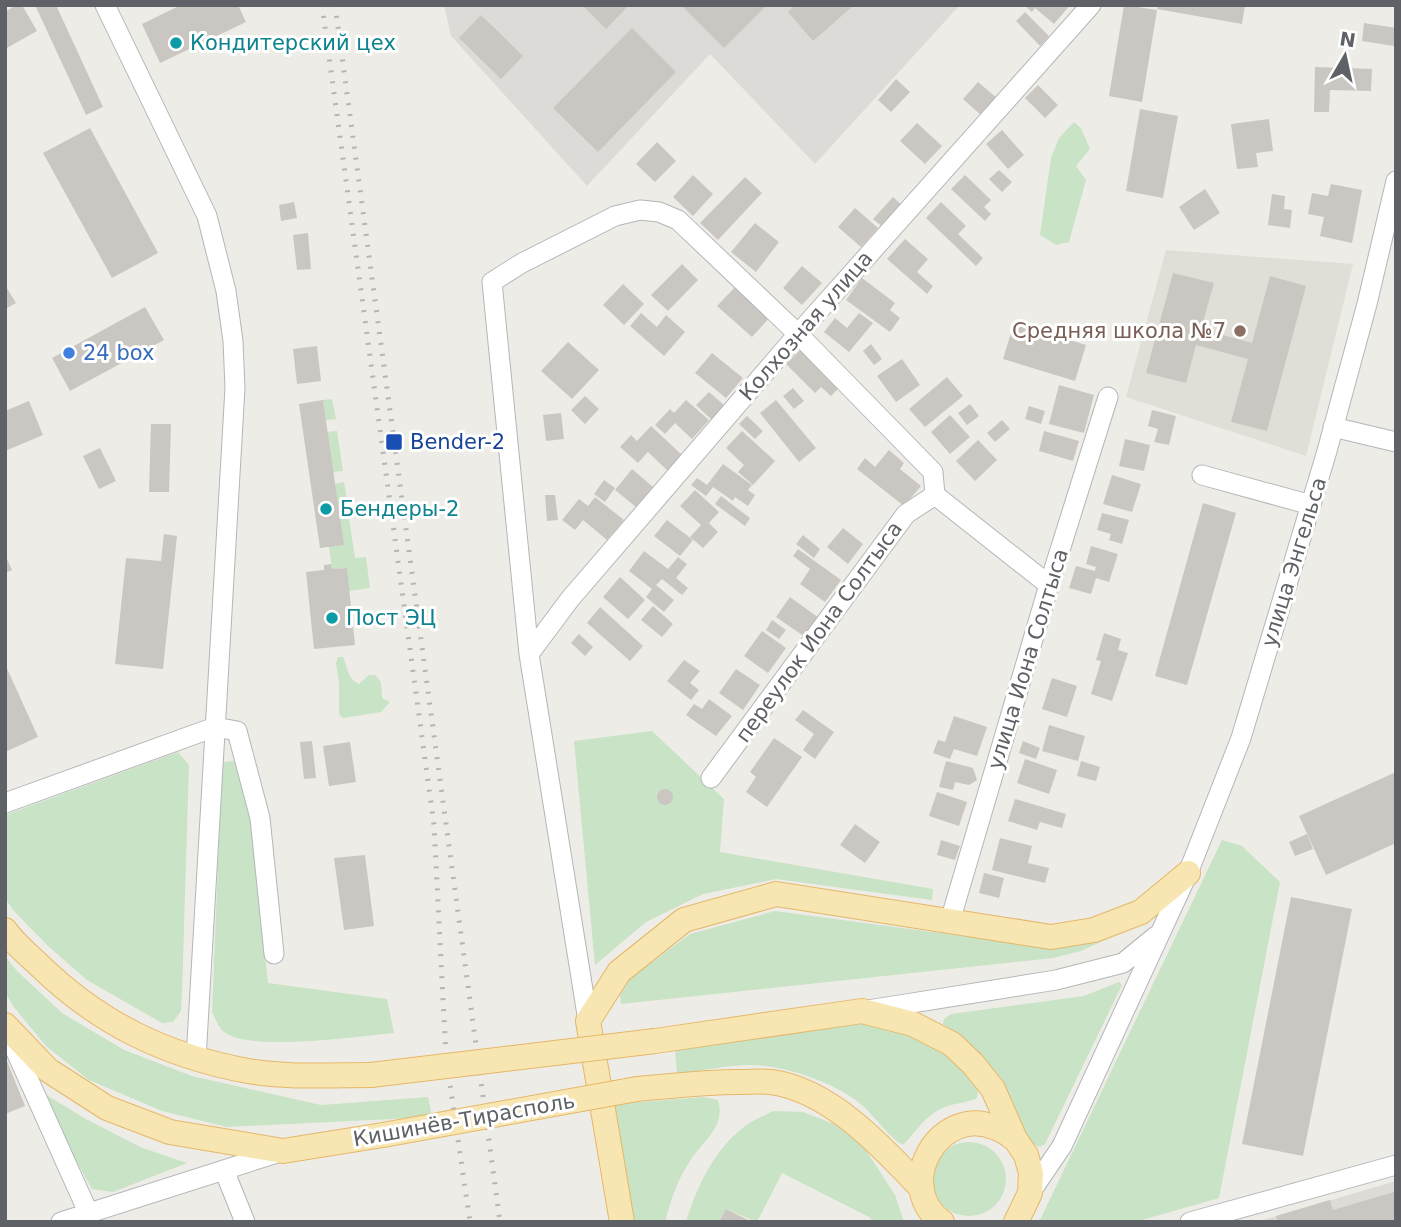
<svg xmlns="http://www.w3.org/2000/svg" width="1401" height="1227" viewBox="0 0 1401 1227" font-family="'DejaVu Sans',sans-serif">
<style>
.industrial{fill:#dddbd8}
.education{fill:#e1ddd7}
.green{fill:#c8e3c5}
.building{fill:#cac7c2}
.lines{fill:none;stroke-linecap:round;stroke-linejoin:round}
.minor-casing{stroke:#b3b6b9;stroke-width:21}
.major-casing{stroke:#e5b769;stroke-width:26}
.minor{stroke:#fff;stroke-width:19}
.major{stroke:#f8e6b2;stroke-width:24}
.rail{stroke:#b4b5b5;stroke-width:5;stroke-dasharray:2 9;stroke-linecap:butt}
.major-bridge-casing{stroke:#e5b769;stroke-width:26;stroke-linecap:butt}
.major-bridge{stroke:#f8e6b2;stroke-width:24}
.culture-dot{fill:#0f9aa8;stroke:#fff;stroke-width:2.5}
.education-dot{fill:#8d6e63;stroke:#fff;stroke-width:2.5}
.shop-dot{fill:#3f7fe0;stroke:#fff;stroke-width:2.5}
.transit-dot{fill:#1a4fb4;stroke:#fff;stroke-width:2.5}
.labels{text-anchor:middle;stroke-width:6;stroke-linejoin:round;paint-order:stroke}
.culture-label{font-size:21px;fill:#0d838f;stroke:#fff;text-anchor:start}
.street-label{font-size:21px;fill:#5e6165;stroke:#fff}
.education-label{font-size:21px;fill:#785e54;stroke:#fff;text-anchor:end}
.shop-label{font-size:21px;fill:#366cbe;stroke:#fff;text-anchor:start}
.transit-label{font-size:21px;fill:#164399;stroke:#fff;text-anchor:start}
</style>
<rect width="100%" height="100%" fill="#eeece6"/>
<path class="industrial" d="M444,5H960L815,164L710,54L587,186L451,36Z
M1396,1181V1222H1258L1263,1220Z"/>
<path class="education" d="M1166,250L1353,264L1306,456L1126,397Z"/>
<path class="green" d="M1074,122L1081,128L1090,149L1076,166L1086,180L1069,242L1056,245L1040,235L1051,158L1059,138Z
M332,399L336,419L326,420L323,400Z
M337,431L343,471L333,472L327,432Z
M344,482L348,505L338,507L335,484Z
M349,518L355,558L366,557L370,588L349,591L347,568L332,569L329,547L340,519Z
M338,657H343C348,668 347,678 359,684L369,675H375L381,682L382,698L390,702L381,712L343,718L339,714V683L336,663Z
M652,731L724,799L720,852L933,889L932,900L776,879L703,894L646,922L595,965L574,741Z
M178,752L189,765L182,992L181,1011L173,1022L162,1023L87,980L47,945L13,910L5,898V815Z
M234,761L251,823L268,983L387,999L394,1033C359,1036 247,1053 223,1031C218,1027 215,1017 212,1012L222,762Z
M1222,840L1242,846L1280,882L1219,1198L1135,1222H1039Z
M775,911L1052,948L1118,934L1081,951L1053,958L621,1004L620,995L630,979L690,934Z
M5,956L17,971L62,1013L124,1050L192,1076L321,1105L428,1097L432,1117L227,1127L162,1111L89,1080L46,1046L13,1006L5,992Z
M1119,982L1122,985L1045,1144L1040,1147C1020,1141 1020,1119 1013,1102C1003,1081 990,1063 973,1048C963,1040 952,1033 943,1024L944,1019L951,1014L1084,996Z
M857,1020L911,1030L958,1063L978,1091L977,1098C967,1103 955,1103 945,1107C925,1115 917,1131 903,1145C888,1137 873,1113 857,1101C832,1082 783,1065 751,1065C727,1065 701,1071 677,1074L675,1050Z
M45,1094L84,1118L140,1147L187,1163L113,1192L92,1189L42,1100Z
M704,1097L718,1100C726,1128 703,1140 690,1161C677,1180 671,1200 665,1222H632L614,1104Z
M773,1111L803,1112L834,1124L862,1144L895,1195L904,1222H870L871,1218L782,1173L757,1222L726,1209L719,1222H686C697,1186 714,1150 744,1127C752,1120 764,1116 773,1111Z
M932 1179a37 37 0 1 1 74 0a37 37 0 1 1-74 0Z"/>
<path class="building" d="M16,5H22L37,31L5,49V12Z
M35,5H56L103,107L86,115Z
M181,5H238L246,22L160,63L142,24Z
M582,5H629L606,29Z
M681,5H767L724,48Z
M795,5H854L813,41L788,12Z
M1024,5H1070L1054,24L1035,8L1032,12Z
M1124,5L1157,10L1142,102L1109,96Z
M1158,5H1245L1242,24L1157,9Z
M1025,12L1049,36L1040,46L1016,21Z
M481,15L523,56L501,79L459,38Z
M1364,23L1396,28L1394,46L1362,41Z
M632,28L676,72L598,152L553,108Z
M1315,67L1372,69L1371,91L1330,90L1329,112H1314Z
M896,79L910,92L891,112L878,100Z
M978,82L998,99L982,116L963,99Z
M1038,85L1058,105L1045,118L1025,98Z
M1140,109L1178,116L1163,198L1126,191Z
M1269,119L1273,151L1256,153L1258,167L1237,169L1231,124Z
M917,123L942,146L925,164L900,141Z
M90,128L158,253L112,278L43,153Z
M1002,130L1024,155L1008,169L986,144Z
M657,142L676,161L655,182L636,164Z
M999,170L1012,182L1002,192L989,179Z
M693,175L713,194L693,216L673,197Z
M965,175L991,200L984,207L991,214L985,221L951,189Z
M745,177L762,193L718,240L700,223Z
M1331,184L1362,190L1352,243L1320,236L1324,217L1308,214L1312,193L1328,196Z
M1205,189L1220,213L1194,230L1179,207Z
M1272,194L1285,196L1284,209L1292,210L1290,228L1268,225Z
M893,197L905,208L886,230L873,219Z
M294,202L297,218L281,221L279,205Z
M941,202L966,226L958,234L983,258L976,266L926,218Z
M855,208L878,228L861,247L838,227Z
M755,223L779,242L756,272L731,252Z
M308,233L311,269L297,270L293,235Z
M905,239L928,259L917,272L933,286L927,294L887,259Z
M682,264L698,280L668,311L651,295Z
M802,266L822,283L802,305L783,288Z
M1173,273L1214,283L1201,329L1252,343L1270,276L1306,286L1267,431L1231,422L1248,359L1196,345L1186,383L1146,373Z
M862,278L895,303L890,310L900,318L890,332L846,300Z
M623,284L644,304L624,325L603,305Z
M5,285L16,303L5,309Z
M736,286L770,317L752,337L717,306Z
M145,307L164,340L70,391L52,358Z
M641,313L657,327L666,315L685,332L664,356L630,326Z
M859,313L873,323L849,352L824,332L835,318L847,328Z
M1014,323L1086,345L1075,381L1003,359Z
M568,342L599,370L572,399L541,371Z
M871,344L882,359L874,365L863,351Z
M317,346L321,381L297,384L293,349Z
M800,350L839,388L831,396L821,387L815,393L786,364Z
M712,353L743,378L726,398L695,373Z
M902,359L920,385L896,402L877,376Z
M947,377L963,396L925,427L909,409Z
M1059,385L1094,395L1084,433L1049,424Z
M793,388L804,401L794,409L783,396Z
M709,392L725,406L712,420L696,405Z
M585,396L599,409L585,424L571,410Z
M323,400L344,545L320,548L299,404Z
M686,400L709,420L692,439L675,423L665,434L655,425L670,409L674,413Z
M776,400L816,448L799,462L760,413Z
M29,401L43,435L5,451V411Z
M970,404L979,416L967,425L958,413Z
M1029,406L1045,411L1041,424L1025,419Z
M1152,410L1176,416L1169,445L1154,442L1158,429L1148,426Z
M561,413L564,439L546,441L543,415Z
M950,415L970,437L950,454L931,432Z
M747,416L763,431L755,439L739,424Z
M1002,420L1010,429L995,442L987,433Z
M151,424H171L169,492H149Z
M651,426L683,456L668,471L648,452L638,463L620,447L631,435L637,441Z
M742,431L775,461L753,485L738,472L744,465L726,448Z
M1044,431L1079,441L1073,461L1039,451Z
M1125,439L1150,445L1144,471L1119,466Z
M978,440L997,460L975,481L956,461Z
M100,448L116,481L99,489L83,456Z
M889,450L904,463L900,469L921,486L904,506L857,469L865,458L875,467Z
M723,464L752,485L748,490L755,495L748,506L735,497L733,501L713,487L706,496L691,485L697,478L707,485Z
M632,469L653,487L636,507L615,490Z
M1112,475L1141,484L1132,512L1103,504Z
M604,480L615,488L605,502L594,494Z
M695,490L719,512L709,523L718,532L703,548L690,537L701,525L680,506Z
M545,495H555L558,520L547,521Z
M721,496L750,518L745,526L715,504Z
M595,497L624,520L607,540L583,520L575,530L562,520L579,499L588,506Z
M1203,503L1236,513L1187,685L1155,676Z
M1102,513L1129,520L1122,544L1109,540L1111,534L1097,530Z
M667,520L693,540L680,556L654,536Z
M843,528L863,544L848,564L827,547Z
M164,534L177,536L163,669L115,664L126,558L161,561Z
M803,535L820,549L814,558L796,544Z
M1091,546L1118,554L1109,582L1096,578L1091,594L1069,588L1076,566L1095,571L1096,567L1086,564Z
M798,549L841,580L825,602L800,584L810,569L793,556Z
M644,551L668,569L678,557L687,564L676,578L688,588L682,595L662,579L656,585L674,600L664,612L646,597L652,589L629,571Z
M5,555L12,570L5,573Z
M331,564L332,569L347,568L355,645L314,649L306,572L324,570V565Z
M620,577L645,600L628,619L603,597Z
M790,597L819,618L805,637L776,617Z
M653,606L673,624L662,637L641,620Z
M600,607L643,646L630,661L587,623Z
M772,620L786,630L779,639L766,630Z
M762,631L786,648L768,673L744,656Z
M1104,633L1121,639L1118,650L1128,653L1112,701L1091,694L1101,661L1096,660Z
M579,634L593,647L585,656L571,643Z
M684,660L700,671L690,683L699,690L691,700L667,681Z
M5,664L38,737L5,752Z
M736,669L760,685L743,710L719,693Z
M1052,678L1077,686L1067,717L1042,709Z
M709,699L732,716L716,736L686,715L694,704L702,709Z
M803,710L834,732L815,759L803,750L814,734L795,720Z
M954,716L987,727L977,756L954,749L950,759L933,753L938,740L945,742Z
M1049,725L1085,736L1078,761L1042,751Z
M774,738L802,757L767,807L746,792L756,777L750,772Z
M312,741L316,778L304,779L300,742Z
M1023,741L1040,748L1036,759L1019,753Z
M350,742L356,782L329,786L323,746Z
M1025,759L1057,770L1049,794L1017,783Z
M946,761L973,768L977,780L969,785L955,782L953,790L939,787Z
M1081,761L1100,767L1096,781L1077,776Z
M1396,772V843L1326,875L1299,816Z
M657 797a8 8 0 1 1 16 0a8 8 0 1 1-16 0Z
M937,792L967,802L959,826L929,816Z
M1015,799L1066,814L1062,828L1040,822L1037,830L1008,821Z
M855,824L880,842L865,863L840,845Z
M1307,834L1313,849L1295,856L1289,842Z
M1000,838L1032,846L1028,863L1049,868L1045,883L992,870Z
M941,840L960,846L955,860L937,855Z
M365,855L374,926L344,930L334,858Z
M984,873L1004,878L999,898L979,893Z
M1291,897L1352,909L1303,1156L1242,1144Z
M5,1056L25,1106L5,1114Z
M1394,1192L1396,1222H1278L1276,1216L1330,1200L1333,1210Z
M726,1209L752,1222H719Z"/>
<g class="lines">
<g class="minor-casing">
<path id="minor" d="M105,5L207,216L226,291L233,341L235,388L196,1059
M1333,427L1396,442
M1202,475L1311,505
M529,654L570,599L798,334L1091,5
M711,778L906,514L935,495
M5,803L215,727L237,731L260,818L274,954
M950,921L1049,585L1108,397
M868,1010L1056,980L1123,963L1156,936
M588,1021L529,654L492,282L522,263L615,216L640,210L659,212L678,220L798,334L933,472L935,495L1049,585
M8,1034L88,1212
M224,1170L245,1222
M1030,1193L1062,1146L1188,873L1241,738L1327,451L1367,304L1396,181
M61,1222L280,1152
M1190,1222L1396,1165"/>
</g>
<g class="major-casing">
<path id="major" d="M5,930C14,943 26,953 38,964C98,1023 166,1056 248,1071C288,1078 331,1075 371,1075
M5,1025L48,1070L107,1108L170,1132L283,1151L383,1135
M655,1041L862,1011L913,1024L952,1044L973,1064L993,1089L1015,1139L1026,1155L1031,1173L1030,1193L1016,1222
M637,1089C671,1086 705,1082 739,1082C749,1082 761,1081 771,1082C831,1090 883,1148 922,1189
M622,1222L588,1021L619,972L684,920L776,894L1051,937L1094,930L1141,912L1188,873
M942,1222C892,1186 940,1103 996,1128C1003,1130 1009,1135 1015,1139"/>
</g>
<use href="#minor" class="minor"/>
<use href="#major" class="major"/>
<path class="rail" d="M322,5L434,825L446,1057L470,1222
M335,5L500,1222"/>
<g class="major-bridge-casing">
<path id="major-bridge" d="M371,1075L655,1041
M383,1135L637,1089"/>
</g>
<use href="#major-bridge" class="major-bridge"/>
</g>
<g class="culture-dot">
<circle cx="176" cy="43" r="7"/>
<circle cx="326" cy="509" r="7"/>
<circle cx="332" cy="618" r="7"/>
</g>
<circle class="education-dot" cx="1240" cy="331" r="7"/>
<circle class="shop-dot" cx="69" cy="353" r="7"/>
<rect class="transit-dot" x="385" y="433" width="18" height="18" rx="3.5"/>
<g class="labels">
<g class="culture-label">
<text x="190" y="50">Кондитерский цех</text>
<text x="340" y="516">Бендеры-2</text>
<text x="346" y="625">Пост ЭЦ</text>
</g>
<g class="street-label">
<text transform="translate(806 326) rotate(-49)" y="7">Колхозная улица</text>
<text transform="translate(1294 562) rotate(-73)" y="7">улица Энгельса</text>
<text transform="translate(819 632) rotate(-54)" y="7">переулок Иона Солтыса</text>
<text transform="translate(1028 659) rotate(-73)" y="7">улица Иона Солтыса</text>
<text transform="translate(464 1120) rotate(-10)" y="7">Кишинёв-Тирасполь</text>
</g>
<g class="education-label">
<text x="1226" y="338">Средняя школа №7</text>
</g>
<g class="shop-label">
<text x="83" y="360">24 box</text>
</g>
<g class="transit-label">
<text x="410" y="449">Bender-2</text>
</g>
</g>
<rect width="1401" height="1227" fill="none" stroke="#5e6165" stroke-width="14"/>
<g transform="translate(1345 56) rotate(9)" stroke="#ffffff" stroke-width="5" paint-order="stroke">
<path d="M0-5L12 26L0 18L-12 26Z" fill="#5e6165"/>
<text y="-10" font-size="19" font-weight="bold" text-anchor="middle" fill="#5e6165">N</text>
</g>
</svg>
